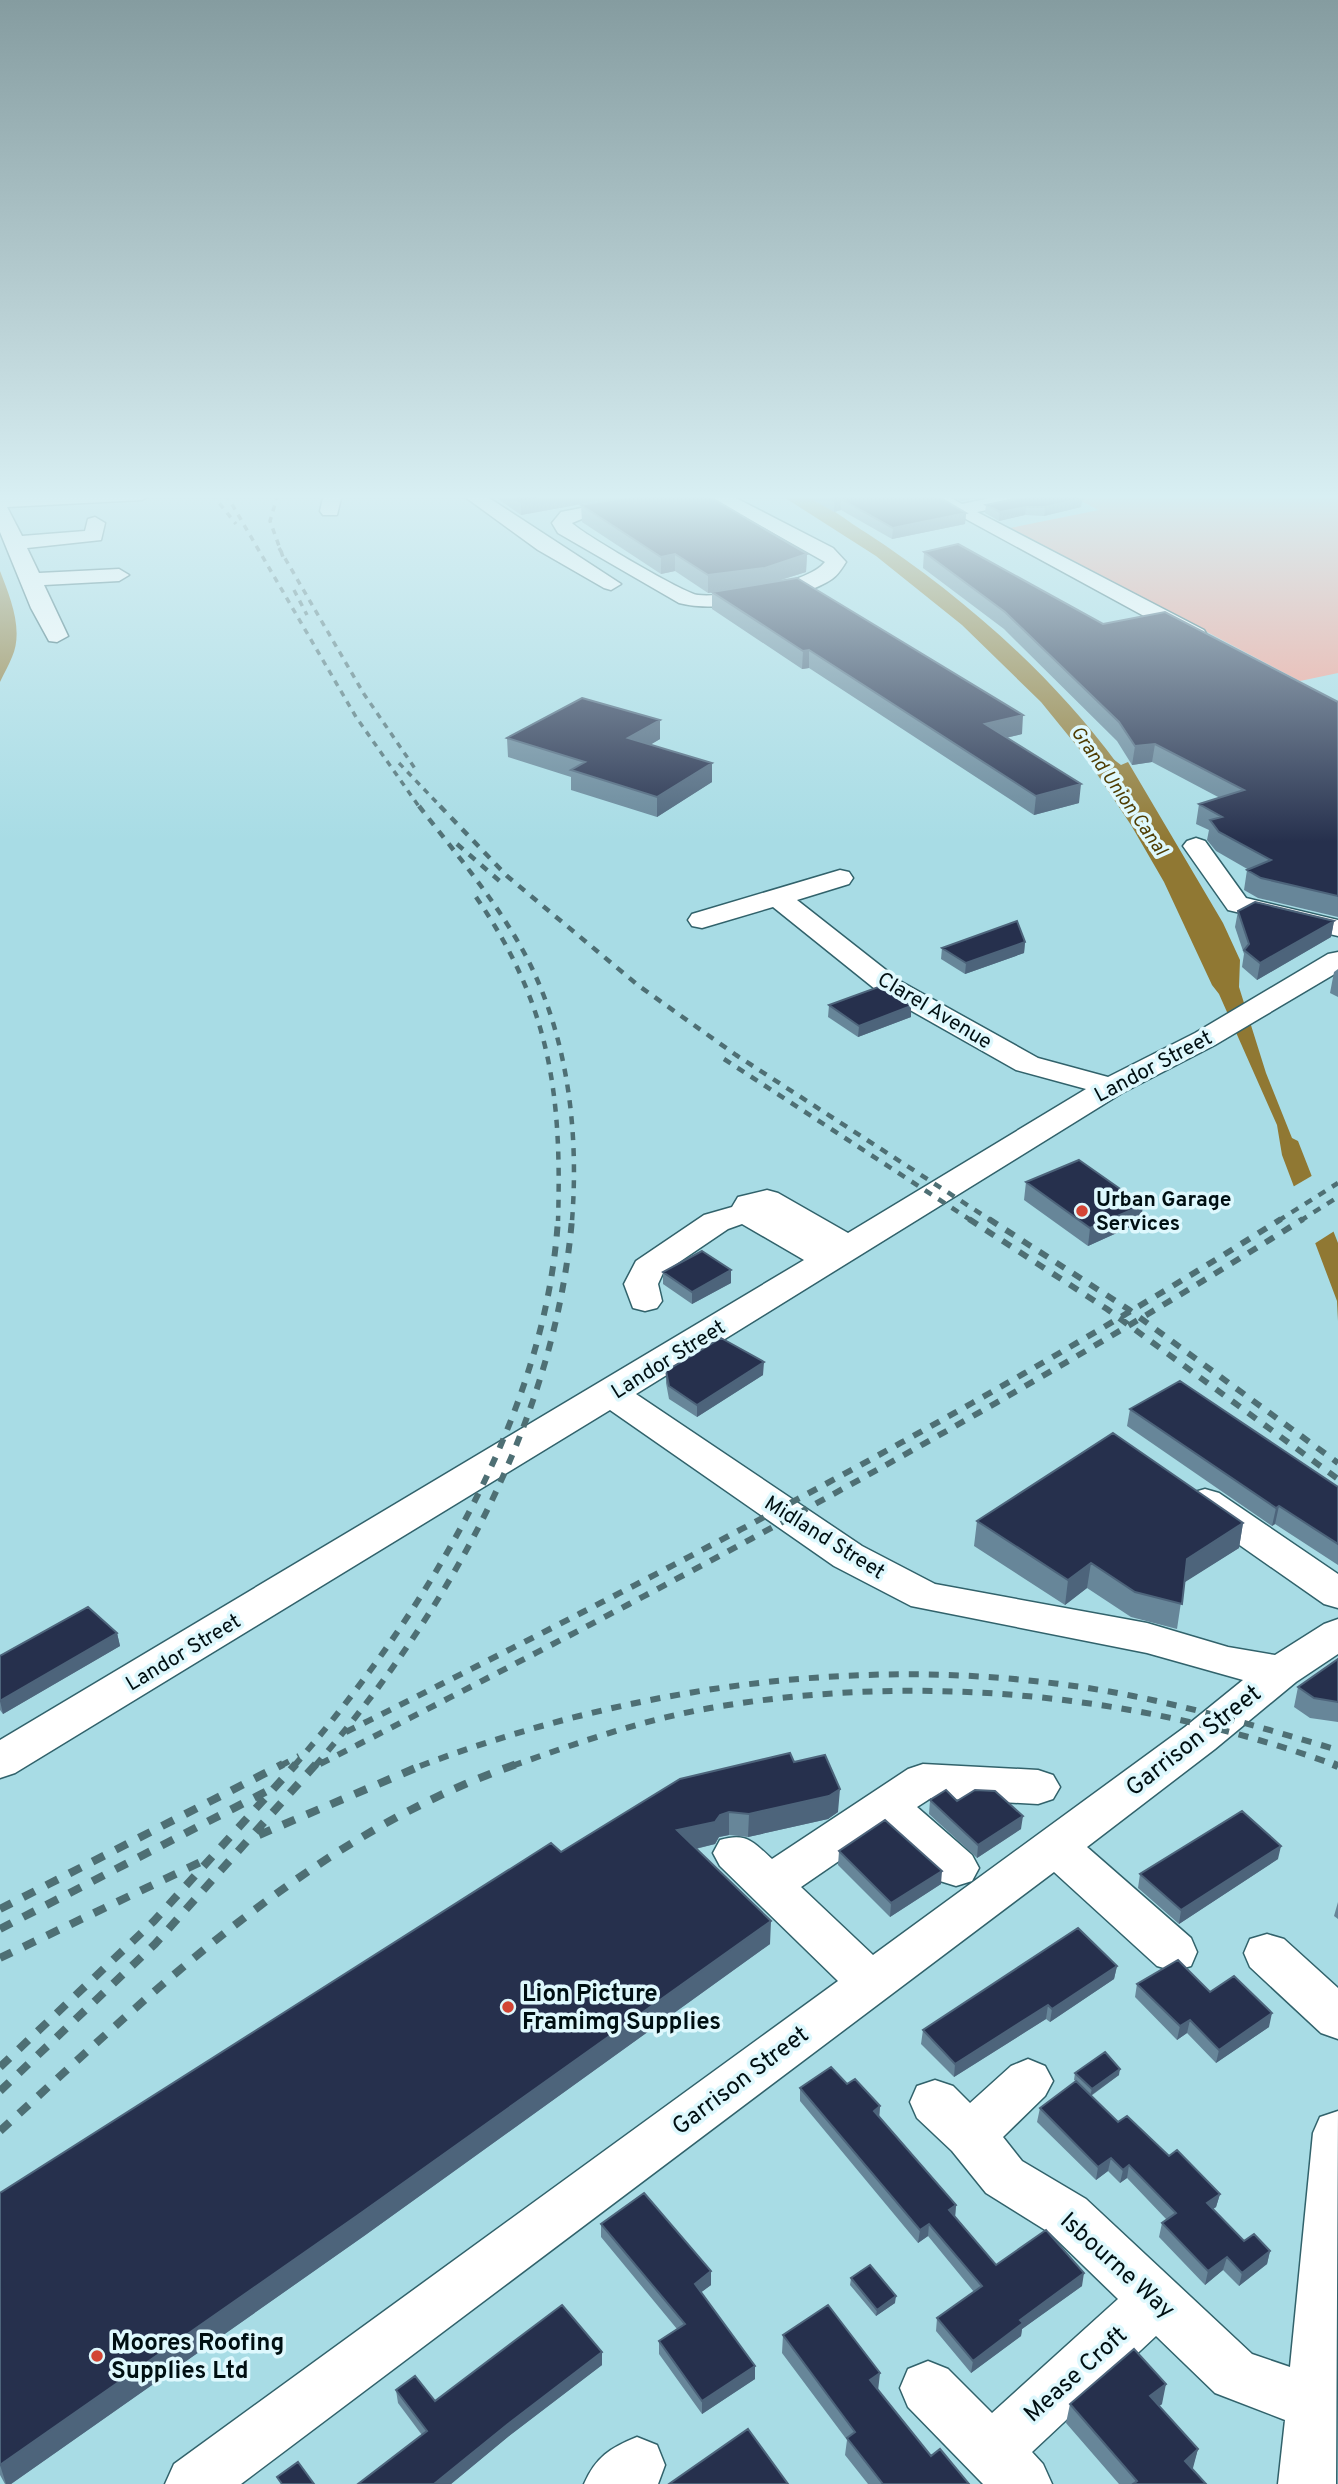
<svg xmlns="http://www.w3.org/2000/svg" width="1338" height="2484" viewBox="0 0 1338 2484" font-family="Overpass,sans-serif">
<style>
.green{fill:#f89c8d}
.water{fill:#907833}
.pier{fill:#a8dce5}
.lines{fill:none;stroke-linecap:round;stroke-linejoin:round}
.canal{fill:#907833;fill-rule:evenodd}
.minor-casing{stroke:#31626b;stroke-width:3}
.minor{fill:#fff;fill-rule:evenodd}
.rail-far3{stroke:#4e6f74;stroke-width:3.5;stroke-dasharray:6 6;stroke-linecap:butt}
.rail-far2{stroke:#4e6f74;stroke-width:4.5;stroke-dasharray:8 8;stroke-linecap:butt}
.rail-far1{stroke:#4e6f74;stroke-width:6;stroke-dasharray:10 10;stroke-linecap:butt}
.rail{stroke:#4e6f74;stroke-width:8;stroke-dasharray:13 13;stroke-linecap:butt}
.wall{fill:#678699}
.shaded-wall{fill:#4d647b}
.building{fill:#26304d;stroke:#4d647b;stroke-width:2}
.poi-dot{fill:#d24535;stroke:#def8fd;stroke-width:2.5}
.labels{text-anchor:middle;stroke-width:7;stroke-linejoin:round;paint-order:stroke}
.far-water-label{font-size:19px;font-style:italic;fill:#4f3d03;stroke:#def8fd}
.street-label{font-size:21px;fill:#000f12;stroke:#def8fd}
.poi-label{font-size:21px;font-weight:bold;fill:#000f12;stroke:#def8fd;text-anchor:start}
.near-street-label{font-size:24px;fill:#000f12;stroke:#def8fd}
.near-poi-label{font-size:24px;font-weight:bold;fill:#000f12;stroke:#def8fd;text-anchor:start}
</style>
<rect width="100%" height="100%" fill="#a8dce5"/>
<path class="green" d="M1067,494H1338V673L1300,681L1010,528L1099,510Z"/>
<path class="water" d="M0,571C10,597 24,630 12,657C9,665 4,673 0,682Z
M1100,749L1121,765L1128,762L1223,923L1240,960L1239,987L1266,1073L1292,1138L1298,1141L1338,1243V1321L1337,1301L1282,1155L1277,1125L1219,994L1212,985L1164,882L1131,825L1095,771V756L1089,750Z"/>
<path class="pier" d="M1315,1174L1336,1230L1314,1244L1291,1188Z"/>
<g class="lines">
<path class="canal" d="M779,494C786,494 794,493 801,494C819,498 848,522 865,532C966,598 1062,683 1131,783L1127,788H1111L1041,702L962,625L876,556Z"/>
<g class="minor-casing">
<path id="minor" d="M35,494H151L142,500L7,507L22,536L85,531L88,519L95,517L105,523L101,540L27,548L39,573L119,569L129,575L119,581L44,585L68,636L57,642L49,641L31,608L0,532V496Z
M324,494H342L337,515H323L320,511Z
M461,494H483L621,584L611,590L604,588L538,550Z
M652,494H696L687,500L584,518L572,523C583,534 685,594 698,595C724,598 808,584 825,562L704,494H728L833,548L846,562C842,568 838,575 832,579C800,601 715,613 679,603L558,533L552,523L561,512Z
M920,494H944L962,504L1009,494H1048L1039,500L977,512L1204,630L1207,635L1204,640H1188Z
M1196,838L1205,841L1246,898L1338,920V936L1228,910L1183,846L1187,841Z
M840,870L849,872L853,878L849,884L797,900L900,981L1038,1058L1108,1077L1195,1033L1328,954L1338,952V972L1215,1045L1122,1093L636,1394L862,1546L935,1584L1147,1623L1228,1647L1275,1655L1324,1624L1338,1619V1654L1296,1682L1215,1749L1087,1847L1191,1938L1197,1952L1191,1966L1174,1971L1157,1966L1054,1872L241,2484H165L174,2464L838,1981L720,1866L713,1853L720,1840C747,1832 753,1842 772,1859L908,1769L923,1764L1038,1770L1053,1775L1060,1787L1053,1799L1038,1804L931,1798L917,1807L972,1855L979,1868L972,1881L956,1886L940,1881L884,1830L801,1887L873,1955L1185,1727L1243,1680L1147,1653L911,1606L834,1566L610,1410L15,1773L0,1778V1740L804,1260L742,1224L728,1229L663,1273L658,1284L662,1301L657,1308L645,1311L633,1308L624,1284L636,1261L704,1215L732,1207L738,1197L767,1190L778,1193L848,1233L1086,1089L1016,1070L880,993L773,907L702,928L692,926L688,920L692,914Z
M1205,1489L1219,1493L1338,1574V1608L1324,1604L1191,1511L1186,1502L1191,1493Z
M1267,1934L1284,1939L1338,1988V2039L1321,2033L1250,1967L1244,1953L1250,1939Z
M1028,2059L1045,2066L1053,2081L1045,2096L1003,2137L1022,2161L1086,2199L1252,2354L1290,2367L1313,2133L1320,2117L1338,2111L1336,2484H1278L1285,2420L1215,2393L1156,2336L1032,2452L1043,2464L1052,2484H983L908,2407L900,2388L908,2369L928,2361L948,2369L992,2413L1118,2299L1050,2233L986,2193L952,2151L917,2118L910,2102L917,2086L935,2080L953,2086L970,2103L1011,2066Z
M637,2437L657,2445L665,2465L658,2484H584C596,2457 610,2448 637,2437Z"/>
</g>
<use href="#minor" class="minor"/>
<path class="rail-far3" d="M212,494L236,524
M226,494L356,717L420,808
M278,494L270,521L283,557
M279,548L364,694L416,770
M294,590L307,615
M399,763L442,808"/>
<path class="rail-far2" d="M419,806C457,855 498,903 527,958C568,1038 579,1132 572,1221
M440,806L507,876L639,986L736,1055L992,1221
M457,844L502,883
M476,897C550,1004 562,1094 558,1221
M724,1059L972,1221
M1278,1221L1338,1183
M1300,1221L1338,1197"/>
<path class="rail-far1" d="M969,1219L1107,1309L1338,1479
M989,1219L1128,1309L1338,1463
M346,1732C664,1573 980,1409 1281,1219
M320,1764C654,1594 985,1419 1303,1219
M280,1766L299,1756
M294,1766C421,1620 546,1417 558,1219
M315,1766C446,1615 555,1422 572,1219
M420,1766C645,1681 896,1649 1133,1696C1203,1710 1270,1730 1338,1750
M512,1766C577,1743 642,1720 710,1708C918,1672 1139,1693 1338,1766"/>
<path class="rail" d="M1333,1764L1338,1766
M259,1835L425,1764
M0,1909L283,1764
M0,1929L267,1791
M0,1958L211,1857
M0,2067L154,1921L296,1764
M0,2091L155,1944L316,1764
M0,2131C156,1989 312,1835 517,1764"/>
</g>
<path class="wall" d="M491,494H636L521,515Z
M803,494H934L966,513L965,524L892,539L841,510L834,512Z
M949,494H995L961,501Z
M1082,499L1081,507L1044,516L1025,515L999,521L985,513L986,505Z
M581,505L807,554L806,572L778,581L1022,734L1006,738L1079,803L1034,815L809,668L802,669L712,609V592L708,593L675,571L661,574L582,522Z
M924,552L1103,624L1338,702V917L1258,898L1244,890L1247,870H1249L1216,851L1207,840L1209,830L1196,824L1199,804L1220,798L1152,762L1132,765L1117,741L1004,629L923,568Z
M507,738L660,739L650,745L712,763V782L657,817L571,790V777L508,757Z
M1238,911L1334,921L1331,937L1257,980L1242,967L1244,954L1235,927Z
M1025,942L1024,953L965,974L941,959L942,948Z
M1338,969V997L1330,993L1334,972Z
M829,1005L911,1017L858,1037L828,1017Z
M1026,1182L1141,1222L1088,1246L1024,1200Z
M731,1270V1283L692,1304L663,1284V1272Z
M666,1371L763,1375L697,1417L669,1399L666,1383Z
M1130,1409L1338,1487V1565L1275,1524L1272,1526L1127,1426Z
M977,1521L1243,1523L1239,1548L1184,1582L1177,1629L1131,1617L1087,1588L1065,1605L974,1546Z
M117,1633L120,1646L3,1714L0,1710V1656Z
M1338,1659V1722L1310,1718L1294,1707L1298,1687Z
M794,1762L838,1812L828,1819L748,1837L729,1835L719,1837L715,1844L696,1849L770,1944L364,2236L11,2484H5L0,2475V2193L561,1852Z
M930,1800L957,1801L1021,1829L977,1858L929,1814Z
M839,1851L941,1884L890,1917L838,1865Z
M1278,1859L1179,1924L1138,1888L1140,1874Z
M1338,1902V1919L1334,1916Z
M1117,1966L1114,1979L1050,2022L1046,2019L954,2077L921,2044L923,2030Z
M1137,1984L1210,1992L1269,2027L1216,2063L1187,2033L1177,2040L1135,1997Z
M1075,2073L1119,2075L1091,2096L1118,2122L1169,2156L1220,2194L1216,2207L1213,2209L1244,2241L1270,2251L1267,2264L1239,2286L1223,2270L1205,2285L1159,2237L1162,2223L1167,2220L1127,2178L1120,2183L1108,2171L1096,2180L1037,2122L1040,2108L1076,2081L1074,2080Z
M847,2084L880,2106L879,2117L956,2205L955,2216L996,2265L1082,2286L1022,2329L1021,2336L971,2373L936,2331L937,2318L974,2292L928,2236L918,2243L800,2101V2088Z
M601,2224L711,2285L701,2292L755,2379L702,2414L659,2354V2341L677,2329L601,2237Z
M851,2278L895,2303L876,2316L850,2285Z
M783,2335L878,2391L931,2456L969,2484H868L845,2455L847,2440L782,2353Z
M602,2352V2365L509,2436L451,2484H358L422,2435L398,2403L396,2390L435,2401Z
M1070,2404H1162L1159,2406L1198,2449L1192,2469L1206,2484H1119L1066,2423Z"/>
<path class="shaded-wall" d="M566,494H636L521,515V502Z
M962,494H995L961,501Z
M841,499V510L834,512V501Z
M1082,499L1081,507L1044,516L1045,507Z
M1026,507L1025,515L999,521L1000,512Z
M966,513L965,524L892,539L893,528Z
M675,554V571L661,574V557Z
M807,554L806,572L764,585L708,593V575Z
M809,650V668L802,669L803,651Z
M1023,715L1022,734L983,743L985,724Z
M660,720V739L629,757L628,738Z
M1155,744L1152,762L1132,765L1135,746Z
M712,763V782L657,817V797Z
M1081,784L1079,803L1034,815L1036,796Z
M1334,921L1331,937L1257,980L1260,963Z
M1025,942L1024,953L965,974L966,963Z
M911,1006V1017L858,1037L859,1026Z
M1143,1205L1141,1222L1088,1246L1090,1228Z
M731,1270V1283L692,1304V1292Z
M764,1362L763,1375L697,1417V1405Z
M1279,1506L1275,1524L1272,1526L1276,1508Z
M1243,1523L1239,1548L1182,1584L1187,1559Z
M1091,1563L1087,1588L1065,1605L1068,1580Z
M117,1633L120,1646L3,1714L0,1701Z
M840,1789L838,1812L828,1819L748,1837L749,1814Z
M729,1812V1835L719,1837L715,1844L677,1853V1830L720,1815Z
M1023,1816L1021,1829L977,1858L978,1845Z
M1281,1846L1278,1859L1179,1924L1181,1910Z
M942,1871L941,1884L890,1917L891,1903Z
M771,1921L770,1944L364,2236L11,2484H6L0,2465Z
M1117,1966L1114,1979L1050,2022L1052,2009Z
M1048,2005L1046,2019L954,2077L955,2064Z
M1272,2013L1269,2027L1216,2063L1219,2050Z
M1190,2020L1187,2033L1177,2040L1180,2026Z
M1120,2069L1119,2075L1090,2096L1092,2089Z
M880,2106L879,2119L874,2111Z
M1111,2158L1108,2171L1096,2180L1098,2167Z
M1129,2165L1127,2178L1120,2183L1123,2170Z
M1220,2194L1216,2207L1203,2216L1207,2203Z
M956,2205L955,2218L949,2210Z
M929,2224L928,2236L918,2243L920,2230Z
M1270,2251L1267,2264L1239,2286L1242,2273Z
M1227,2257L1223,2270L1205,2285L1208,2271Z
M711,2271V2285L695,2297V2284Z
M1084,2273L1082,2286L1022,2329L1021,2336L971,2373L973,2361L1020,2320Z
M896,2296L895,2303L876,2316L877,2310Z
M602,2352V2365L509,2436L451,2484H434L508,2424Z
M755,2366V2379L702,2414V2401Z
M880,2373L878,2391L870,2380Z
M1166,2384L1162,2404L1146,2416L1150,2396Z
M1198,2449L1193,2468L1180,2480L1185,2461Z"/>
<path class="building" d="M509,494H566L521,502Z
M645,494H705L807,554L765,568L708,575L675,554L661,557L581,505Z
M823,494H934L966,513L893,528L841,499L834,501Z
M1039,494H1072L1082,499L1045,507H1026L1000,512L986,505Z
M958,544L1103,624L1165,612L1338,702V896L1261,878L1247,870L1271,860L1219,832L1210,820L1222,817L1199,804L1244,790L1155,744L1135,746L1119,722L1005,612L924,552Z
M797,578L1023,715L985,724L1081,784L1036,796L809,650L803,651L712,592Z
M582,698L660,720L628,738L712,763L657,797L571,770L585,762L507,738Z
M1255,902L1334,921L1260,963L1244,950L1249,944L1238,911Z
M1017,921L1025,942L966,963L942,948Z
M881,986L911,1006L859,1026L829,1005Z
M1079,1160L1143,1205L1090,1228L1026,1182Z
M702,1251L731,1270L692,1292L663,1272Z
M721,1338L764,1362L697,1405L669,1386L666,1371Z
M1180,1381L1338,1487V1544L1279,1506L1276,1508L1130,1409Z
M1113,1433L1243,1523L1187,1559L1182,1604L1135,1592L1091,1563L1068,1580L977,1521Z
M88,1607L117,1633L0,1701V1656Z
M1338,1659V1702L1314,1698L1298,1687Z
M790,1753L794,1762L825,1755L840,1789L829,1796L749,1814L729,1812L720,1815L715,1822L677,1830L771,1921L361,2213L0,2465V2193L551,1843L561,1852L680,1779Z
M946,1790L957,1801L975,1790L995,1791L1023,1816L978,1845L930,1800Z
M1242,1811L1281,1846L1181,1910L1140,1874Z
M885,1820L942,1871L891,1903L839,1851Z
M1078,1928L1117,1966L1052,2009L1048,2005L955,2064L923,2030Z
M1178,1960L1210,1992L1234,1976L1272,2013L1219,2050L1190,2020L1180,2026L1137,1984Z
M1105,2052L1120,2069L1092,2089L1075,2073Z
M831,2067L847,2084L855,2079L880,2106L874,2111L956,2205L949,2210L996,2265L1046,2230L1084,2273L1020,2320L1023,2323L973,2361L937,2318L982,2286L929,2224L920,2230L800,2088Z
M1076,2081L1118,2122L1127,2116L1169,2156L1177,2150L1220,2194L1207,2203L1244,2241L1254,2234L1270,2251L1242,2273L1227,2257L1208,2271L1162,2223L1176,2213L1129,2165L1123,2170L1111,2158L1098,2167L1040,2108Z
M644,2193L711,2271L695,2284L755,2366L702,2401L659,2341L685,2324L601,2224Z
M870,2265L896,2296L877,2310L851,2278Z
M562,2305L602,2352L508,2424L434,2484H358L427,2431L396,2390L415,2376L435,2401Z
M828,2305L880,2373L870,2380L931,2456L940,2449L969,2484H883L847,2438L855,2432L783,2335Z
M1134,2349L1166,2384L1150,2396L1198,2449L1185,2461L1206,2484H1133L1137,2481L1070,2404Z
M748,2429L788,2484H669Z
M298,2462L314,2484H282L277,2477Z"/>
<linearGradient id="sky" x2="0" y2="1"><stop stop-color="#859ca0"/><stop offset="0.59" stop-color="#d8eff3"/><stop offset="1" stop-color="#d8eff3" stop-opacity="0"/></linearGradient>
<rect width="1338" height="842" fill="url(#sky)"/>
<g class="poi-dot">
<circle cx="1082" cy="1211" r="7"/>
<circle cx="508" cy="2007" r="7"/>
<circle cx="97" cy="2356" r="7"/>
</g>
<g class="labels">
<g class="far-water-label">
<text transform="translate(1120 790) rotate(55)" y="7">Grand Union Canal</text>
</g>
<g class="street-label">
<text transform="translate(935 1010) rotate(31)" y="7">Clarel Avenue</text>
<text transform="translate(1153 1066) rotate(-28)" y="7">Landor Street</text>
<text transform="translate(668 1359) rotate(-32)" y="7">Landor Street</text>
<text transform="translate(825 1537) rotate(32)" y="7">Midland Street</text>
<text transform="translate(183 1652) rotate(-31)" y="7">Landor Street</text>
</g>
<g class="poi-label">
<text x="1096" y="1206">Urban Garage<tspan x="1096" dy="24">Services</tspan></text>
</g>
<g class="near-street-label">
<text transform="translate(1193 1740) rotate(-38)" y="8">Garrison Street</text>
<text transform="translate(740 2080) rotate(-37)" y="8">Garrison Street</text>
<text transform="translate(1118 2265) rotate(42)" y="8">Isbourne Way</text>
<text transform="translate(1075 2374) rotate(-42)" y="8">Mease Croft</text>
</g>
<g class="near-poi-label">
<text x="522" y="2001">Lion Picture<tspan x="522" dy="28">Framimg Supplies</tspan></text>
<text x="111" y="2350">Moores Roofing<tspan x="111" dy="28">Supplies Ltd</tspan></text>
</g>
</g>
</svg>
